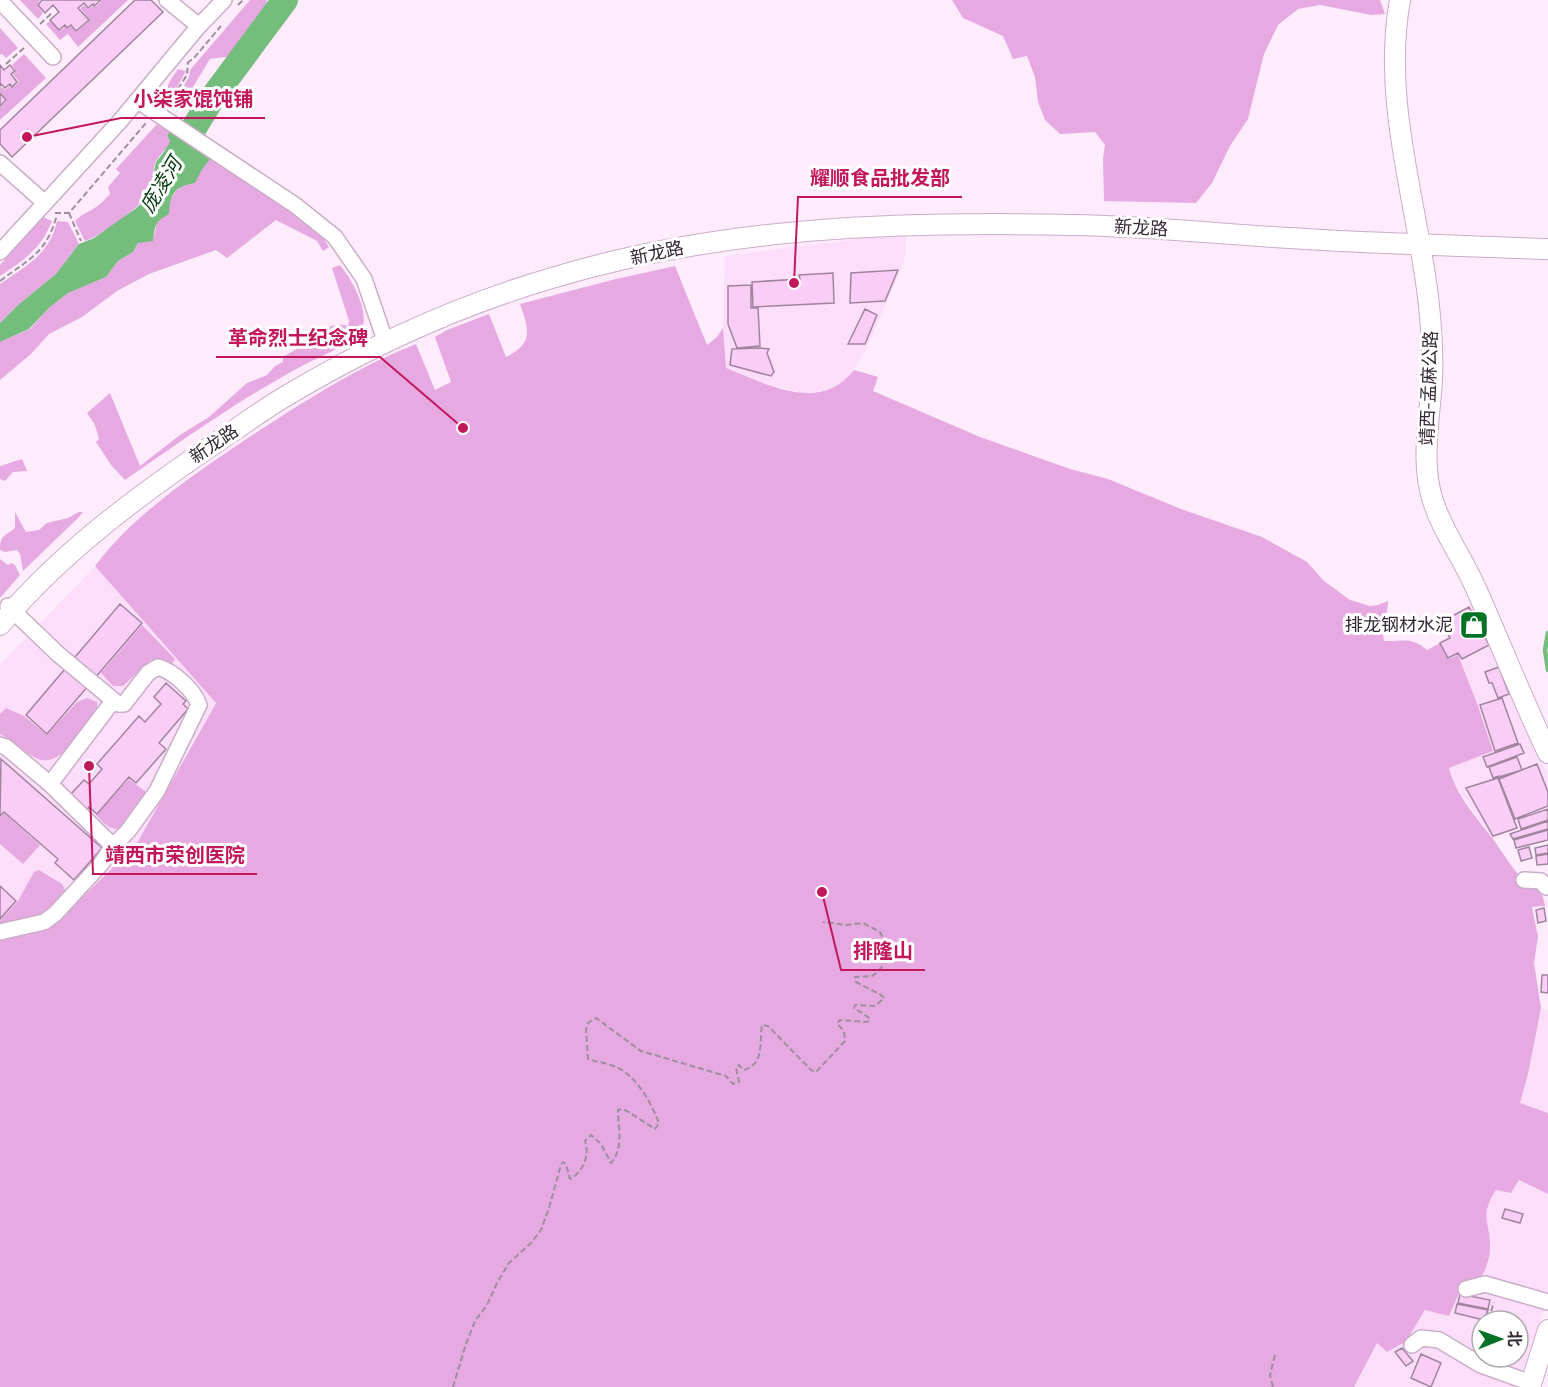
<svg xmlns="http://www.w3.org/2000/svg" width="1548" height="1387" viewBox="0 0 1548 1387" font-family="Barlow,'Noto Sans SC',sans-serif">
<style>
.built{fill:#fcdefa;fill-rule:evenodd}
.green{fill:#e6a9e2}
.water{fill:#75bd7c}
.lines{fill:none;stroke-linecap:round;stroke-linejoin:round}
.stream{stroke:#75bd7c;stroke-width:4.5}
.river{stroke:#75bd7c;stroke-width:26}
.building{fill:#f9cdf5;stroke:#a0849e;stroke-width:1.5}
.minor-casing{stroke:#caadc8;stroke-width:18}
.major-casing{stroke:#caadc8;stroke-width:22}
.path{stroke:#9e8f9d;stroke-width:2;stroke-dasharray:6 3;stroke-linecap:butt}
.minor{stroke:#fff;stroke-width:15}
.major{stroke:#fff;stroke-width:20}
.labels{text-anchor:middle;stroke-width:6;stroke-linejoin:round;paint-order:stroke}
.street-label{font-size:18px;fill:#352934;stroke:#fff}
.poi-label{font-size:18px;fill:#352934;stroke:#fff;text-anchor:end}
.water-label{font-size:20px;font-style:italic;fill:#00380e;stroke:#fff}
.leader{fill:none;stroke:#c2185b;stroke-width:2}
.callout-dot{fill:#c2185b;stroke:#fff;stroke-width:2}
.callout-label{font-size:20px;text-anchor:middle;font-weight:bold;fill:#c2185b;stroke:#fff;stroke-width:6;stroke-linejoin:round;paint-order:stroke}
</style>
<rect width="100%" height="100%" fill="#feecfd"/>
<path class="built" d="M904,233L906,239V252L902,268L865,352L845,382L829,390L803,393L768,384L726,368L723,328L725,256Z
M95,566L216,703L189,747L154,817L136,845L54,925L0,939V665Z
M1474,604L1548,776V807L1517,819L1519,829L1492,838L1452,780L1449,768L1493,751L1457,656L1449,660L1439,642L1447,638L1439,621Z
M1541,1008L1548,1010V1113L1520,1104L1528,1074Z
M1518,1180L1548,1194V1296L1520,1387H1354L1377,1343L1409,1336L1426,1310L1488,1265L1490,1248L1486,1225L1487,1205L1496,1190ZM1482,1321H1518V1357H1482Z"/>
<path class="green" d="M20,0H40L37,5L43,13L38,19Z
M100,0H128L78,47L68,34L60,40L46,24L50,21L59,31L65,27L67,29L71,26L76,32L90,20L80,8L84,5L88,9L93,6L95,7L101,2Z
M250,0H267C265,8 270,15 262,20L254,19L251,37L242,48L232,56L210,59L179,110L172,105L189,77L190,70Z
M952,0H1380L1385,14L1371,15L1320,5L1298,9L1278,25L1264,54L1248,119L1230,146L1212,183L1196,203L1104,201L1103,158L1105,145L1095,132L1060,134L1045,120L1038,102L1035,77L1027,56L1013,59L1003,36L963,18Z
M0,28L18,48L6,58L2,54L0,55Z
M24,54L46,78L0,120V107L7,101L0,91V86L5,90L10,86L12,88L19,82L13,74L16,71L12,65Z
M178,69L186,71L169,102C162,90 171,79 178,69Z
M157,124L170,132L167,135L171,143C166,148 160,155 156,161C152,170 154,180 150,189C144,206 102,235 85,241L75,221C81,215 86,213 93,209C100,205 105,199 110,194L108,187L120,173L116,169Z
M210,159L290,210L321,235L329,247L323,251L317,241L276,220L227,258L216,250L149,274L117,291L82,317L49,334L31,354L0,380V342L30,329L50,307L68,293L106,277L118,261L133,252L138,243L154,236L157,222L176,191L201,171Z
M43,217L52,221C41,249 24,260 0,276V265Z
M57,221L68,222L79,244L56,274L18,305L0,323V284C26,266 50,254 57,221Z
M340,265C352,280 371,312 361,332C355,342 315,359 302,366C240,399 183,440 125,480L111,465L96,442L99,439L95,425L87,413L110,393L140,466L180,435L209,417L247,383L267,375L275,366L283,362V357L300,347L298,345C312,336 331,320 348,326L349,321L332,268Z
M675,266L707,345L717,337L723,328L726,368C768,384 820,414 854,370L878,377L873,391L980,437L1070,469L1108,479L1181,509L1262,537L1307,562L1324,581L1350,600L1370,606L1378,605L1388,601C1388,614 1381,628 1384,641C1403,642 1410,636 1427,650L1440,643L1449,659L1458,655L1478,706L1493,751L1449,768C1455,794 1477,818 1493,839C1501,850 1508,862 1517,873C1529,888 1541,880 1545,906L1532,907L1538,937L1534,963L1541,1008L1528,1074L1520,1103L1548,1113V1194L1519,1180L1511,1193L1496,1190C1478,1218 1491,1221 1490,1249C1490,1260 1485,1270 1480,1280L1463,1284L1449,1316L1425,1310L1404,1345L1401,1344L1387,1352L1377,1343L1354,1387H0V939L54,925L136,845L216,703L95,566C133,515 193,475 245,440C300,404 355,368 416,344L435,390L451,382L435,337L447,330L489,314L506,357C534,343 529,330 520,304L616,279Z
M22,459L27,471L13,472L5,481L0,479V466Z
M15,512L26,532L39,530L47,523L68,518L79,512H83L78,518L23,571L20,554L17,550L5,552L0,550C0,535 5,536 15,528Z
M0,559L8,565L11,563L15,565L20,575L0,598Z
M142,625L175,659L171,665L158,660H151L123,686H113L101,673Z
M87,698L97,702V709C84,726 61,771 36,758C23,752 13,741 0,734V714L6,708L24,716L47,735L77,702Z
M129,779L146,792C141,800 125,829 116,829C108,829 101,820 96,815Z
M4,813L40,845L23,864L0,844V818Z
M39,870L62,884L65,890C58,917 23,921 0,928V921L18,901L34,872Z"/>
<path class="water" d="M170,132L210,159L201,171L195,183C174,186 170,195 169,214C155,222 155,225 153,241L138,243L133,252L118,261L106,277L68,293L50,307L29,329L0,342V323L18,305L56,274L79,244L94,238L135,209L145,200L150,190L156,162L171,143L167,135Z"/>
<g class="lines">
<path class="stream" d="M1548,633L1545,650L1548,670"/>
<path class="river" d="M176,157L213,97L285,0"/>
</g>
<path class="building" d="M42,0H99L100,1L94,6L93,4L88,8L84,3L78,8L89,20L76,31L71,25L67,28L65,25L59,30L50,20L59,12L53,5L45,13L38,5Z
M135,0H151L163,12L12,157L0,144V130Z
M0,65L4,70L10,65L15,71L11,74L17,82L12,87L10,84L5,88L1,84L0,85Z
M0,93L6,100L0,106Z
M898,270L885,301L850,303L851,273Z
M833,273L834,303L753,307L752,282L800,279L799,275Z
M751,285V308H758L760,346L737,348L728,324V286Z
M865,309L877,315L865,344H848Z
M759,348L769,349L767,353L774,372L771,376L730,365L732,349Z
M464,424L467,429L461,432L458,427Z
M120,604L142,623L47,734L26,715Z
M1469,607L1489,645L1462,659L1458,653L1448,658L1440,643L1450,638L1441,622Z
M1499,667L1509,694L1498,698L1492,683H1489L1485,672Z
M166,683L186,701L183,704L188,709L159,743L166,749L136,783L129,777L97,814L89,807L87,810L70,795L84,780L89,784L102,769L97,764L139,716L145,722L161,704L154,697Z
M1502,698L1518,743L1495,751L1480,705Z
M1520,744L1524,753L1487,767L1483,757Z
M1517,757L1522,770L1499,777V776L1493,778L1489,767Z
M1,759L102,848L74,880L55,863L58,859L4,812L0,816Z
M1537,764L1548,792V806L1515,819L1499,779Z
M1498,778L1517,828L1493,836L1466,788Z
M1548,809V820L1521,829L1518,819Z
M1548,821V829L1513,839L1510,834Z
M1548,830V840L1516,848L1514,840Z
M1548,845V853L1536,855L1535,848Z
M1529,847L1532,858L1521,861L1518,850Z
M1548,854V864L1537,865L1536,856Z
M0,886L16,901L0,919Z
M1544,908L1546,921L1538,923L1536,910Z
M1542,975H1548V993L1541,992Z
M1505,1209L1523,1214L1520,1223L1502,1218Z
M1460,1294L1490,1300L1488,1309L1458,1303Z
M1457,1304L1488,1310L1484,1320L1455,1313Z
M1402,1348L1413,1361L1406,1366L1395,1352Z
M1421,1354L1441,1363L1431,1387L1411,1378Z"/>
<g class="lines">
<g class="minor-casing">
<path id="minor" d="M167,0L194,22
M0,1L53,57
M138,101L295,205L335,237L364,279L386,343
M0,163L45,203
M0,252L121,120L198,27L224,0
M0,745L6,747L50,784L113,846
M50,784L113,701
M1524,880L1541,881L1546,887
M0,932L44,922L55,914L101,864L113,846L128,831L157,791L199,705C194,690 173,671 158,667L148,673L124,704H118L58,654L8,606
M1466,1289L1485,1284L1548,1302
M1412,1345L1421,1338L1439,1340L1481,1365L1531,1383"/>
</g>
<g class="major-casing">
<path id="major" d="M1400,0C1380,111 1424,219 1431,329C1432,345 1433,362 1432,379C1430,419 1420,461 1433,501C1442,530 1460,554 1473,582C1499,639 1521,697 1548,753
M0,625C63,550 143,492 223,438C244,424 264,409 286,396C368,347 460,305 552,278C720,227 898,221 1073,225C1151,226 1228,235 1306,239C1387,244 1467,246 1548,249
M1530,1387L1548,1330"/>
</g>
<path class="path" d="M238,5L243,0
M40,24L53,12
M187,63L194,58L221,26
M6,64L24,48
M168,104L187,75L188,63
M55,213H69L146,123
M69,213L81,241
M0,281C30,258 46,254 57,215
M1486,1318L1490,1315L1494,1302
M453,1387L466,1344L475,1321L487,1305L497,1283L509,1263L531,1243L541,1230L549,1208L561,1165L563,1162L566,1164L570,1179C583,1172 590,1155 585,1141L591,1135L601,1144L611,1163C624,1148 618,1128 618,1110L622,1109L627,1111L655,1129L659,1123C651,1103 637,1076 616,1067C607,1063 597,1062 588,1059L586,1030L588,1023L596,1018L641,1051L726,1076L733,1084L739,1082L736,1068L739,1065L743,1070C765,1065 759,1042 762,1025L768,1026L811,1070L816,1072L845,1041L844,1031L837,1023L840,1020L867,1022L870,1020L868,1017L854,1008L855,1005L875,1006L884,998L881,995L856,982L855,977L872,976L878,972L883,965L885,955L883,938L880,932L863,923L847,925L823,922
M1273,1387L1270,1375L1275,1355"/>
<use href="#minor" class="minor"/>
<use href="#major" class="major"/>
</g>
<defs>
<g id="shop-square" transform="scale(1.5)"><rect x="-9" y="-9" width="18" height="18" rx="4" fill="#037225" stroke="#fff"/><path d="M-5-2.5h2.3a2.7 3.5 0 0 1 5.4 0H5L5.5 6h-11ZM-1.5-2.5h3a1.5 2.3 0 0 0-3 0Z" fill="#fff"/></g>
</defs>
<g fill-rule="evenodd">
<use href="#shop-square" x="1474" y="625"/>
</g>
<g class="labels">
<g class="street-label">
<text transform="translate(1141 228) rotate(3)" y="6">新龙路</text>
<text transform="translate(657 253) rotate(-12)" y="6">新龙路</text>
<text transform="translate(1429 388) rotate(-88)" y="6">靖西-孟麻公路</text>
<text transform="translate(214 444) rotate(-34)" y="6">新龙路</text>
</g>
<g class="poi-label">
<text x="1453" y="631">排龙钢材水泥</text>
</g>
<g class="water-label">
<text transform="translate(161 185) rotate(-59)" y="7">庞凌河</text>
</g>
</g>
<path class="leader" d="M27 137L121 118H265M794 283L798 197H962M463 428L380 357H216M89 766L93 874H257M822 892L841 970H925"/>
<g class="callout-dot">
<circle cx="27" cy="137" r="6"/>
<circle cx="794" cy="283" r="6"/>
<circle cx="463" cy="428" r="6"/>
<circle cx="89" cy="766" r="6"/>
<circle cx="822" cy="892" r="6"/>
</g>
<g class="callout-label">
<text x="193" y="106">小柒家馄饨铺</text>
<text x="880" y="185">耀顺食品批发部</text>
<text x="298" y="345">革命烈士纪念碑</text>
<text x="175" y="862">靖西市荣创医院</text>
<text x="883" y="958">排隆山</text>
</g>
<g transform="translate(1500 1339) rotate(89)"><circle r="28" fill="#ffffff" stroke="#aea9ae" stroke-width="1.5"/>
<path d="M0-4.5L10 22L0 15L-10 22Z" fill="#037225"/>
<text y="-9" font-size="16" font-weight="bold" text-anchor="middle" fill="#352934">北</text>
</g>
</svg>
